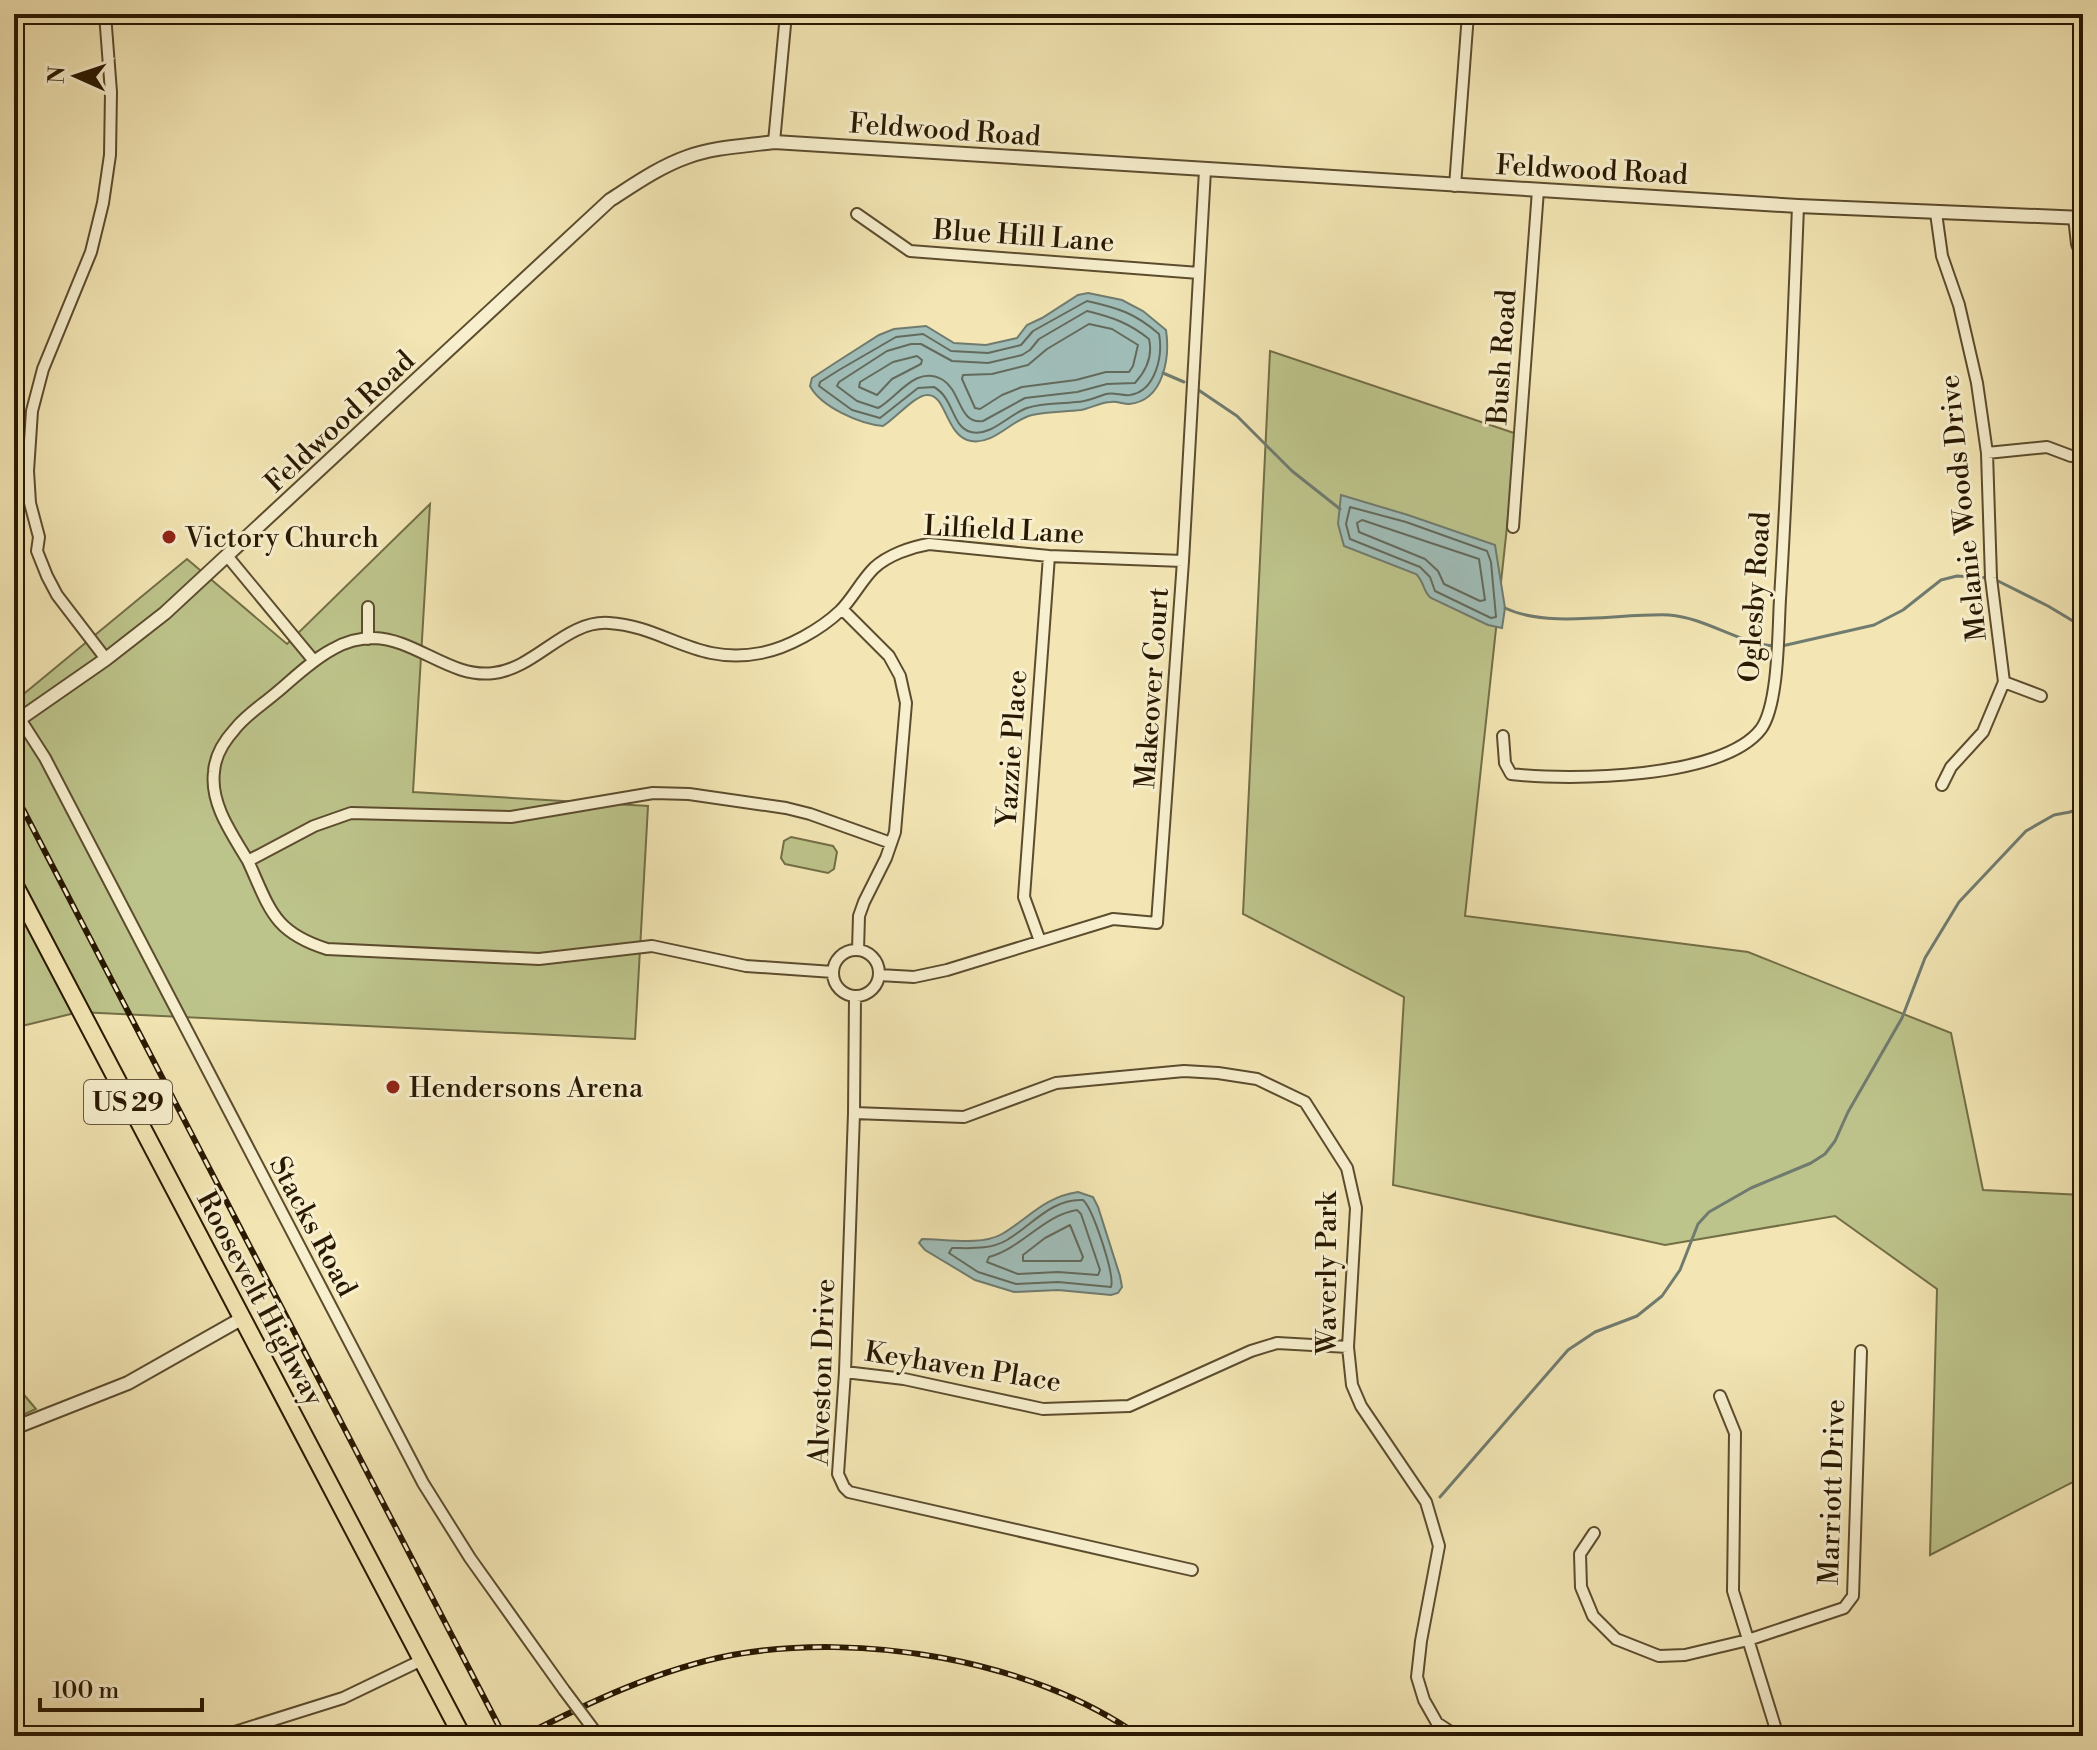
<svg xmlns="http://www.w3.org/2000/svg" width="2097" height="1750" viewBox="0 0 2097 1750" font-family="'Libre Bodoni',serif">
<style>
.green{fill:#bdc48b;stroke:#736e46;stroke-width:2}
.water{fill:#a0bdb8;stroke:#707b6f;stroke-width:2}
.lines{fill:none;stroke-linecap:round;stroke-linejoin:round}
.shore{stroke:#646a5c;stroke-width:2}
.stream{stroke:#707b6f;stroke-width:3}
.minor-casing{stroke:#5c4c2e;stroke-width:14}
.tertiary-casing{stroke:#5c4c2e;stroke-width:16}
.primary-casing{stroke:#291801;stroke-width:20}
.minor{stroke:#f7efce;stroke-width:10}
.tertiary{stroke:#f7efce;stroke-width:12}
.primary{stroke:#f3e6b4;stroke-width:16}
.rail-casing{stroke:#291801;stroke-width:6}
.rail{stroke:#f7efce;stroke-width:3;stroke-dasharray:9;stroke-linecap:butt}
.minor-bridge-casing{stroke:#5c4c2e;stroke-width:14;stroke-linecap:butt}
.minor-bridge{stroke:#f7efce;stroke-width:10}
.poi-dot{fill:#8f2418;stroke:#f7efce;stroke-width:3}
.labels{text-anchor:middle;stroke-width:6;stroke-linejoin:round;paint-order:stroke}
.shield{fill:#f7efce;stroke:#67583e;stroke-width:2}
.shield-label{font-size:26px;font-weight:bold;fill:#291801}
.street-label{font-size:28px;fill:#291801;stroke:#f7efce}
.poi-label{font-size:28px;fill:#291801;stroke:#f7efce;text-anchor:start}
</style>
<rect width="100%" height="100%" fill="#f3e6b4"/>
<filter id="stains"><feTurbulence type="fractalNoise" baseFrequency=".0025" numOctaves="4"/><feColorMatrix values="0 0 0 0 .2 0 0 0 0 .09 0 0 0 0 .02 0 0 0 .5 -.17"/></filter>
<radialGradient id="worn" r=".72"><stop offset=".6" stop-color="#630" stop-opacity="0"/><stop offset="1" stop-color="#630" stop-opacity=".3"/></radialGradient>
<path class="green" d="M1270,351L1517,434L1465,916L1748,952L1951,1033L1983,1190L2083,1195V1477L1930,1555L1937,1289L1835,1216L1665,1245L1393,1185L1404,997L1243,914Z
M430,504L413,792L648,806L635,1039L79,1012L14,1028V702L187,559L287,644Z
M791,837L833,846L837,852L834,869L828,873L785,864L781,858L784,841Z
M14,1383L36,1409L14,1419Z"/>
<path class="water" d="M1088,293L1122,300L1143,311L1166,330C1170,357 1164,401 1129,404C1123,404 1117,401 1111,402C1101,402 1091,408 1081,410C1065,412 1048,411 1032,415C1011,420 994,445 971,441C945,436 947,394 927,395C915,395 895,419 883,426C860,424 821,407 810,386L812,378L835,363L879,335L894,329L926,326L954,343L986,345L1017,338L1027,325L1042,318L1078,295Z
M1341,495L1408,515L1495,545L1505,608L1502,628L1488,625L1431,598C1423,592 1424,581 1416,574L1344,546L1338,524Z
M1078,1192L1093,1197L1098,1207L1120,1276L1122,1287L1118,1293L1111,1295L1058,1290L1014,1292L975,1280L925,1250L919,1243L922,1239C946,1239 981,1246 1002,1234C1029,1218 1044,1197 1078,1192Z"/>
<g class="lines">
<path class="shore" d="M1087,301C1118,308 1135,313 1159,334C1163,355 1156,391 1130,395C1122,396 1114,392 1106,394C1096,397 1087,402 1076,402C1060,404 1043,403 1027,408C1009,414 991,437 971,432C952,428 954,398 934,387L918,388L880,418L852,410L819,386L820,382L839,370L896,337L923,334L951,351L988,353L1021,345L1033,331Z
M1087,311C1112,317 1129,323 1149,339C1153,356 1146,371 1135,383L1107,384L1077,392L1025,398L983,421C959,425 961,391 943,380C916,364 898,397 878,408L857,401L837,386L839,382L887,351L911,344H921L952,361L988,363L1022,355L1030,350L1039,339Z
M1089,324L1112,329L1138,345L1133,366L1129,372H1106L1076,380L1022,387L1002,395L980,409L975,408L962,379L963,375L992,374L1028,365L1047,349Z
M917,356L922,360L921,364L892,379L877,395L859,387L860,382L893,362Z
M1350,507L1406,522L1487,551L1491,562L1496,617L1491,618L1435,591L1430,577L1420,567L1350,539L1346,524Z
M1362,520L1479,559L1485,600L1480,601L1444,584L1438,571L1425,559L1359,532L1357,523Z
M1083,1200C1093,1209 1115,1275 1111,1287L1058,1282L1016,1284L978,1272L949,1253L952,1248C970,1248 990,1250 1007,1240C1031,1226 1052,1198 1083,1200Z
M1077,1210L1081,1214L1100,1270L1098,1275L1058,1272L1018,1274L987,1262L989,1257C1022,1248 1044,1215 1077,1210Z
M1070,1225L1083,1257L1081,1261H1023V1255L1045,1238Z"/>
<path class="stream" d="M1163,373L1184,382
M1197,389L1237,416L1292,471L1340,509
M1996,580L2048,606L2083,627
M1505,608C1548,629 1621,613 1669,615C1707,618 1737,643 1774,646
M1782,646L1874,625L1903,610L1941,580L1957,576L1989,578
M1440,1497L1568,1350L1595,1332L1637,1316L1662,1296L1680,1270L1698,1224L1709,1212L1751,1188L1811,1163L1825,1154L1835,1141L1848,1112L1902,1018L1925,958L1959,902L2026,831L2054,815L2070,812L2083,807"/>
<g class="minor-casing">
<path id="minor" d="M105,14L111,92L110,155L103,203L91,252L43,369L32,411L28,471L30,503L39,537L37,551L47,576L57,595L106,659
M774,142L786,14
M1455,186L1468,14
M1936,213L1942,256L1959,305L1977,383L1987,453L1991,578L2004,682L1983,732L1951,767L1942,785
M857,214L910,251L1199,273
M2074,217L2077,244L2083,259
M1987,453L2047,447L2071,456
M1513,527L1538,190
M228,557L314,661
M842,609L889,656L900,676L906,703L895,832L886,858L864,902L859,916L858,950
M368,639V607
M2004,682L2041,696
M20,719L45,758L423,1483L470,1558L564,1690
M1503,736L1505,763L1511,774C1569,781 1723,779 1761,729C1779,704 1778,631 1780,599C1788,468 1793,337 1798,206
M248,861C232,834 210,804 214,772C215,756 224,741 235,729C246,715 262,705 276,693C294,678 312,660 333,649C345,642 360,638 374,638C416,639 451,679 494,673C536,668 566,620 609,623C664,626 697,666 761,653C788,648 821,629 840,611C853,598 861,581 874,568C888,555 911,547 929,544L1049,556L1183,561
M1040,941L1024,897L1049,556
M833 973a23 23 0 1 1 46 0a23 23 0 1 1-46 0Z
M833,972L746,966L652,946L539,959L327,949C273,932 270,909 248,861L314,826L351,813L511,817L653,793L689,794L786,808L810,814L891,843
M879,975L914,977L947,970L1113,919L1157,923L1183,561L1205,170
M855,996L854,1113L845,1372L838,1474L844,1487L849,1492L1192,1570
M854,1113L964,1117L1056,1083L1184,1071L1218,1073L1257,1079L1305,1102L1347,1168L1356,1208L1348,1347L1352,1385L1361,1406L1426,1502L1439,1546L1421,1641L1417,1677L1424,1700L1437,1723L1457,1736
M845,1372L904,1379L1043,1409L1129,1406L1251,1351L1277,1343L1348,1347
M1720,1396L1735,1433L1733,1591L1778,1736
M1594,1533L1580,1554L1581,1587L1593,1616L1616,1639L1659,1656L1685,1655L1748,1640L1844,1608L1853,1596L1861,1351
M222,1736L343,1698L422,1660"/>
</g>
<g class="tertiary-casing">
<path id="tertiary" d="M14,723L106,659L165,613L610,200C635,184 659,167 687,157C714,147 745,146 774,142L1798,206L2083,218
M14,1428L128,1383L241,1319"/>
</g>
<g class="primary-casing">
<path id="primary" d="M14,884L462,1736"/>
</g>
<use href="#minor" class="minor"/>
<use href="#tertiary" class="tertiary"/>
<use href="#primary" class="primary"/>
<g class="rail-casing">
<path id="rail" d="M14,792L504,1736
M523,1736C588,1703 659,1669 732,1655C860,1632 1031,1659 1139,1736"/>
</g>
<use href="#rail" class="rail"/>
<g class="minor-bridge-casing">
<path id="minor-bridge" d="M564,1690L594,1730"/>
</g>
<use href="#minor-bridge" class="minor-bridge"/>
</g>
<g class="poi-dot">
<circle cx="169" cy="537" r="8"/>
<circle cx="393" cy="1087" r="8"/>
</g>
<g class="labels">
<rect class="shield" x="84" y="1080" width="88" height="44" rx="6"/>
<g class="shield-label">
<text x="128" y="1111">US 29</text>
</g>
<g class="street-label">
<text transform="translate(945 129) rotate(4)" y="10">Feldwood Road</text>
<text transform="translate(1592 169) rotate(3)" y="10">Feldwood Road</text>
<text transform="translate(1024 235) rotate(4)" y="10">Blue Hill Lane</text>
<text transform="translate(1501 357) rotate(-86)" y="10">Bush Road</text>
<text transform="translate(339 421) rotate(-43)" y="10">Feldwood Road</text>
<text transform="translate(1962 508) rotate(-96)" y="10">Melanie Woods Drive</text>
<text transform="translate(1004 529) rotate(3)" y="10">Lilfield Lane</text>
<text transform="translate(1754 597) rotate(-86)" y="10">Oglesby Road</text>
<text transform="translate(1151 688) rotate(-86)" y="10">Makeover Court</text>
<text transform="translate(1011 748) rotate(-86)" y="10">Yazzie Place</text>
<text transform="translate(314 1226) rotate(62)" y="10">Stacks Road</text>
<text transform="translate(1326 1273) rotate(-90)" y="10">Waverly Park</text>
<text transform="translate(261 1298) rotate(62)" y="10">Roosevelt Highway</text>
<text transform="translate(963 1366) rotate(9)" y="10">Keyhaven Place</text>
<text transform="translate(821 1372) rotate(-88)" y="10">Alveston Drive</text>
<text transform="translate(1831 1492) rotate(-88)" y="10">Marriott Drive</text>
</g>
<g class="poi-label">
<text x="185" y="547">Victory Church</text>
<text x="409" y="1097">Hendersons Arena</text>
</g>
</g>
<rect width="2097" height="1750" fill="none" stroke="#f3e6b4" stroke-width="48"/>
<rect x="16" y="16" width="2065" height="1718" fill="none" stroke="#291801" stroke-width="4"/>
<rect x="24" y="24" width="2049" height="1702" fill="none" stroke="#291801" stroke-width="2"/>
<g transform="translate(76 76) rotate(273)" stroke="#f7efce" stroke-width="6" paint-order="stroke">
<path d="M0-6L14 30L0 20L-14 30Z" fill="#291801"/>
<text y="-12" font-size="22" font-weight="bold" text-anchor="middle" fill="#291801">N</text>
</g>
<path d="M40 1698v12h162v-12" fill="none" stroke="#291801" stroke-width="4"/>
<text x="52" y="1698" font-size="24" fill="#291801" stroke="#f7efce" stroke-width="6" paint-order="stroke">100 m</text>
<rect width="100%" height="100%" filter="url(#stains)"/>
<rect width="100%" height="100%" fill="url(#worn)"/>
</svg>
